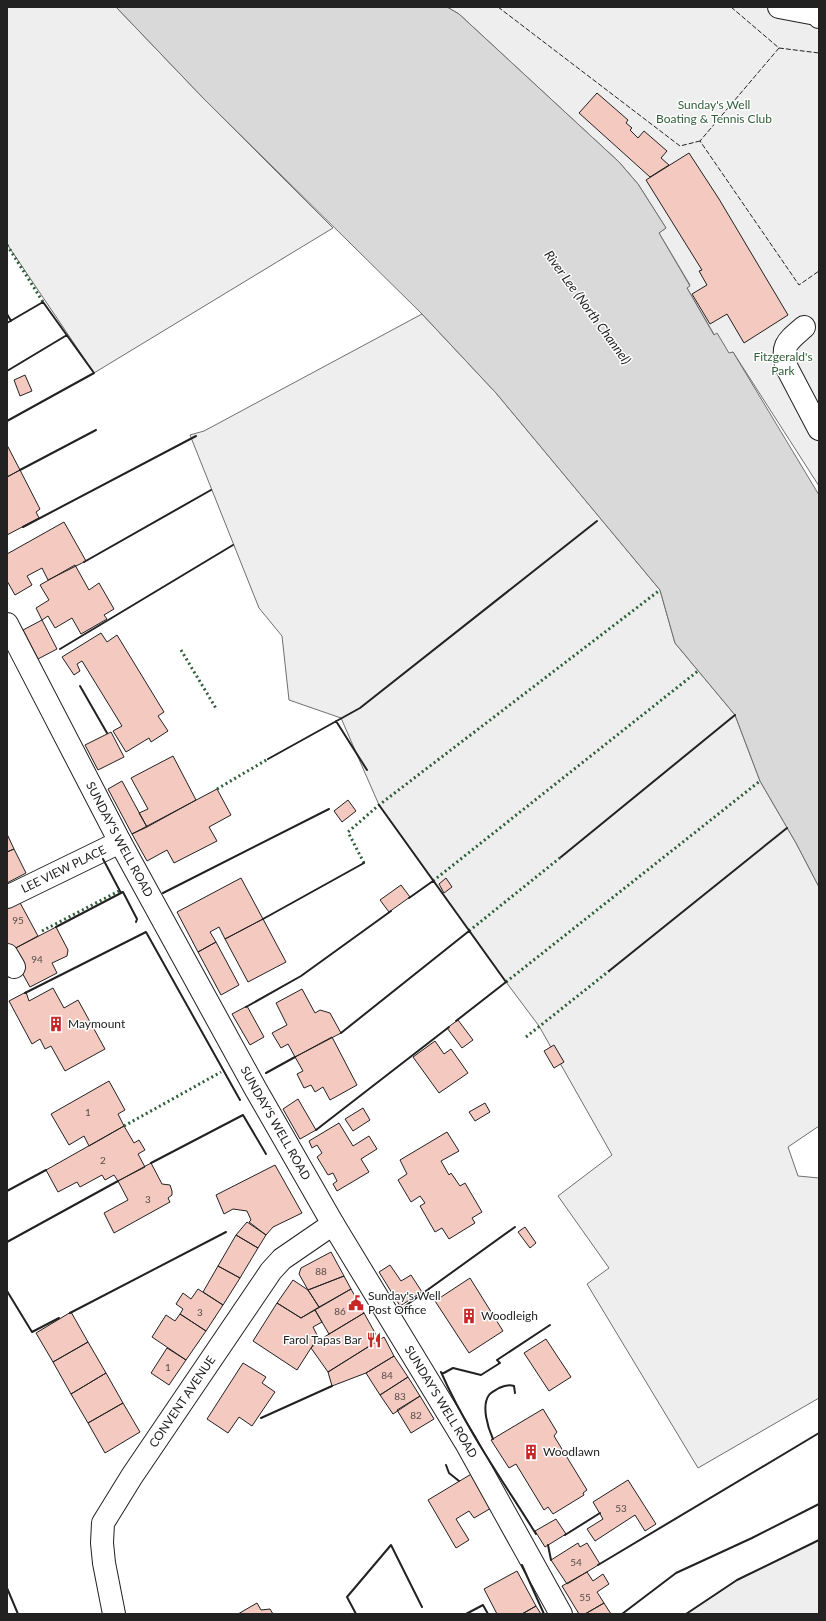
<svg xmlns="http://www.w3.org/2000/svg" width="826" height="1621" viewBox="0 0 826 1621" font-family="Lato,sans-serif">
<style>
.green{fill:#eee;stroke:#6f6f6f}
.water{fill:#d9d9d9;stroke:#6f6f6f}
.building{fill:#f3c9c0;stroke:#222}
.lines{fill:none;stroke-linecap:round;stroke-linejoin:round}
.minor-casing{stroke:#222;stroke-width:24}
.major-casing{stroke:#222;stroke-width:24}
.minor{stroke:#fff;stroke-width:22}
.major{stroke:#fff;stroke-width:22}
.hedge{stroke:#2f5e38;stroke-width:3;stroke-dasharray:2 3;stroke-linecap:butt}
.fence{stroke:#222;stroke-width:1;stroke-dasharray:5 2;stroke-linecap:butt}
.wall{stroke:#222;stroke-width:2}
.labels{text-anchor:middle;stroke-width:3;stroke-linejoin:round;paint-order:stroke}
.number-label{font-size:10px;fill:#564c4a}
.park-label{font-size:12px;fill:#2f5e38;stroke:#fff}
.street-label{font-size:12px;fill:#222;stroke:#fff}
.poi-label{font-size:12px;fill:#222;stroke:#fff;text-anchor:start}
.water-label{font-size:13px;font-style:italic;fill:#222;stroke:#fff}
</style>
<rect width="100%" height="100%" fill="#fff"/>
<path class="green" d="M7,7H116L205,100L333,228L94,373L7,244Z
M447,7H819V486L733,352L729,354L717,334L715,336L687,288L690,285L659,233L666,228L638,184L619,162L459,14Z
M422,314L496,393L660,590L675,643L735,715L760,781L796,843L819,887V1126L788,1147L798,1176L819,1178V1398L698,1468L587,1284L609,1268L558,1196L612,1155L539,1026L506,982L379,805L341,718L289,700L282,636L259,608L190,435L204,431Z
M819,1540V1614H686L737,1580Z"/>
<path class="water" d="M116,7H447L459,14L619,162L638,184L666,228L659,233L690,286L687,288L714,335L717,333L729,353L733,352L819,495V887L796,843L760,781L735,715L675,643L660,590L496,393L422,314L205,100Z"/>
<path class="building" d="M597,93L628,120L626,123L632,128L630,130L638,138L644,131L667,151L661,158L669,165L650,177L579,113Z
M689,153L719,199L788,315L744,343L727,314L710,324L692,294L707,285L699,271L702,270L646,180Z
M25,375L32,391L20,396L14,380Z
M7,445L20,470L7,477Z
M20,470L40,509L36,512L39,518L7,535V477Z
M64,522L86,561L48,580L42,568L27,576L32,585L15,595L7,581V554Z
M75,565L89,590L99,583L114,609L104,615L107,619L81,634L72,618L55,628L48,616L42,620L36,608L49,600L40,585Z
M42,620L57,649L38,659L23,630Z
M101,633L107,642L117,635L164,712L158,716L168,731L151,742L149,738L126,752L113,731L122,726L82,661L77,664L80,671L74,675L62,657Z
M111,732L124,757L98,770L85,745Z
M173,756L196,800L147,827L139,813L148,809L131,778Z
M122,781L147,827L132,834L108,789Z
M217,789L231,815L209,827L217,841L174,863L167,850L147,861L132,834Z
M348,800L356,811L342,822L334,811Z
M7,834L14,849L7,852Z
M14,849L26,873L7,883V852Z
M241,878L263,919L225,939L219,927L210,932L216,942L198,952L177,912Z
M446,878L452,887L444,893L439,884Z
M401,885L410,897L389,912L380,900Z
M18,899L38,936L10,951L7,945V904Z
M263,919L286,962L248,982L225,939Z
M56,927L68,950L67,956L52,963L57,973L30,987L10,951Z
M216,942L239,985L221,995L198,952Z
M53,988L64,1008L78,1000L105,1049L65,1071L51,1046L45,1049L40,1039L32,1044L9,1001L26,992L29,1001Z
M302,989L315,1013L320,1010L330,1013L341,1033L295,1057L288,1044L281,1048L272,1033L287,1025L276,1003Z
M247,1006L264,1037L250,1045L232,1014Z
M458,1020L473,1040L462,1048L447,1028Z
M332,1037L357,1085L330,1100L323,1087L315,1092L311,1085L304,1088L297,1074L303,1071L295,1057Z
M435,1041L444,1054L451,1049L468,1073L439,1093L413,1057Z
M554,1045L564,1062L554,1068L544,1051Z
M109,1081L125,1110L118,1114L124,1126L89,1146L84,1136L69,1145L51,1114Z
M298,1099L316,1130L300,1139L283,1109Z
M485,1103L490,1112L475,1121L469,1112Z
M363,1108L370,1120L353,1131L345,1119Z
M339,1123L353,1146L369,1136L377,1149L361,1159L369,1172L337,1191L333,1184L337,1181L333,1173L328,1175L317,1157L322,1153L317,1145L312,1148L309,1141Z
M124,1126L134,1143L139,1140L145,1150L138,1154L145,1167L118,1181L114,1175L105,1180L102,1175L80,1187L77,1182L58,1192L46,1170Z
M447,1132L459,1151L441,1161L449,1175L451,1173L460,1186L465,1183L482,1212L472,1218L475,1223L449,1239L442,1228L435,1232L420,1206L425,1203L420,1196L411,1202L398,1180L407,1174L400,1160Z
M151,1163L162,1184L170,1185L172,1191V1195L168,1198L170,1202L114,1233L104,1213L128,1200L118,1181Z
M275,1165L302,1213L273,1227L266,1235L249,1222L251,1220L247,1211L233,1209L224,1214L216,1195Z
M247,1222L266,1235L258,1248L236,1235Z
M525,1227L536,1243L530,1248L518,1232Z
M236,1235L258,1248L240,1278L218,1266Z
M331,1252L344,1276L308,1290L299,1274L301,1268Z
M390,1265L401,1281L411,1275L422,1292L400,1306L379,1272Z
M218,1266L240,1278L223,1305L203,1292Z
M344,1276L351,1289L319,1307L308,1290Z
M470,1278L503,1331L469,1353L435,1301Z
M293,1280L308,1290L319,1307L301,1318L277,1303Z
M198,1289L223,1305L206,1331L180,1314L183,1309L176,1304L183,1293L191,1299Z
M351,1289L364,1313L329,1334L315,1310Z
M277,1303L301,1318L315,1310L322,1322L313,1327L318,1337L297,1370L253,1341Z
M71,1312L88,1342L53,1362L36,1333Z
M364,1313L379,1340L328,1372L311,1348L321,1339Z
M180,1314L206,1331L186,1360L152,1337L166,1315L175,1321Z
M384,1337L394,1356L366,1373L332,1386L328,1372Z
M546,1339L571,1377L549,1391L524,1353Z
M88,1342L106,1373L71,1394L53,1362Z
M167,1348L186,1360L169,1385L151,1373Z
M394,1356L408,1377L380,1395L366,1373Z
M243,1363L266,1377L262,1383L275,1392L252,1426L239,1417L228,1433L207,1419Z
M106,1373L123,1403L88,1423L71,1394Z
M408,1377L420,1396L393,1414L380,1395Z
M420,1396L434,1419L411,1433L397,1410Z
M123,1403L140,1432L105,1453L88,1423Z
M543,1409L557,1432L554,1436L587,1490L583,1493L584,1495L553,1514L548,1507L544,1510L516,1464L509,1468L491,1440Z
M473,1473L493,1507L474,1518L469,1511L456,1519L469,1540L456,1548L428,1500Z
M628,1480L656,1524L645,1531L635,1515L595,1541L587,1529L603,1519L593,1502Z
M556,1519L566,1534L545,1547L535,1531Z
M578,1543L580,1547L587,1543L600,1564L567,1584L551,1560Z
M517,1571L536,1606L522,1614H497L484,1589Z
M587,1572L593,1581L603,1574L609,1584L597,1592L604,1603L585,1614H579L562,1586Z
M257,1603L261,1610L270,1609L273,1614H238Z
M604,1603L611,1614H585Z
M536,1606L541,1614H522Z"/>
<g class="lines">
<g class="minor-casing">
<g id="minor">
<path d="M779,7L816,14L819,17"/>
<path d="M804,327C788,341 780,345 787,368L819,429"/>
<path id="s1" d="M7,897L120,842"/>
<path d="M7,955L14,967"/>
<path id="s2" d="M114,1614L104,1563L102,1543L103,1523L132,1476L271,1271L282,1259L333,1224"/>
</g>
</g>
<g class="major-casing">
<g id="major">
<path id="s3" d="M7,624L120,842L255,1088L333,1224L466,1443L561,1614"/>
</g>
</g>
<use href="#minor" class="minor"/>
<use href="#major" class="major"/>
<path class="hedge" d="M7,245L43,302
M181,650L217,710
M217,789L268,759
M364,863L348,832L379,805L660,590
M433,881L698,671
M42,931L119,891
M469,931L561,857
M506,982L760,781
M526,1037L609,971
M124,1126L221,1072"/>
<path class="fence" d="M498,7L680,146L700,141
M731,7L779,48L819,53
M779,48L700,141L799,285L819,271"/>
<path class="wall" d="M7,314L11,321
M7,323L43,302L94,373L7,421
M7,371L67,335
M20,470L96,430
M23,527L196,436
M84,562L211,490
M60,649L233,545
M80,686L107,733
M336,721L367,770
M268,759L360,708L597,521
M379,805L506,982L456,1021
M561,857L735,715
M121,893L123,892L137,919L136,922
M163,893L329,809
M409,898L433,881
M263,919L364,863
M56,927L121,893L103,859
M609,971L787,828
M25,993L146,932L240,1100
M246,1007L301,976L391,911
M341,1033L469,931
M266,1073L295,1057
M316,1130L449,1027
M151,1163L243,1115L266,1154
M7,1191L46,1170
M7,1242L118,1181
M7,1291L32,1332L59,1318
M401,1309L515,1227
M70,1313L226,1232
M441,1372C466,1429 503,1481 536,1534
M442,1374L453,1368L481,1375L500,1363L497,1360L550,1325
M261,1418L332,1386
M493,1439C488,1428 481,1406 489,1395C491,1392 496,1390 499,1388C505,1385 509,1384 514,1386L515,1393
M446,1465L449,1473L459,1481
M565,1535L600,1513
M548,1545L551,1560
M522,1565L544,1614
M598,1565L819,1433
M7,1588L18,1614
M356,1614L347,1597L391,1545L422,1607
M466,1614L483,1605L488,1614
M622,1614L676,1573L752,1538L819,1504
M686,1614L737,1580L819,1540"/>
</g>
<defs>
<g id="building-bare" transform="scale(1.2)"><path d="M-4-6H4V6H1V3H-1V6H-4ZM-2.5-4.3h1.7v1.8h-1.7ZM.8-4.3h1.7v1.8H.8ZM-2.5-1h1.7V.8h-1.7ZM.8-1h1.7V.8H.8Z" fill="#c62828" stroke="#fff" stroke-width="2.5" paint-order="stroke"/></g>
<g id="civic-bare" transform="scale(1.2)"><path d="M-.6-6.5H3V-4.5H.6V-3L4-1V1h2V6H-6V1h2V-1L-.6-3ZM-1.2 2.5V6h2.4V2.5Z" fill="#c62828" stroke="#fff" stroke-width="2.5" paint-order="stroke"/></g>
<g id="restaurant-bare" transform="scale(1.2)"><path d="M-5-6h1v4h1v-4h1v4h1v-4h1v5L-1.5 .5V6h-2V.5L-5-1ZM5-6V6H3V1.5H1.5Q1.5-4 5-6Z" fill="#c62828" stroke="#fff" stroke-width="2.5" paint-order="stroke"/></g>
</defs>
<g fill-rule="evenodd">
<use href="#building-bare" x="56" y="1024"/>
<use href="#civic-bare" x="356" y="1303"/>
<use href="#building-bare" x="469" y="1316"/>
<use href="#restaurant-bare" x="374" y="1340"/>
<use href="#building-bare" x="531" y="1452"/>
</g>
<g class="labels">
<g class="number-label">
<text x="18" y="924">95</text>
<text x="37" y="963">94</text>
<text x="88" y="1116">1</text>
<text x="103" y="1164">2</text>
<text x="148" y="1203">3</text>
<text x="321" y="1275">88</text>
<text x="340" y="1315">86</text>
<text x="200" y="1316">3</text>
<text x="168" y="1371">1</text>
<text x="387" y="1379">84</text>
<text x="400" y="1400">83</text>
<text x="416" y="1419">82</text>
<text x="621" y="1512">53</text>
<text x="576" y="1566">54</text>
<text x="585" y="1601">55</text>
</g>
<g class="park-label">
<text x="714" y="109">Sunday's Well<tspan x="714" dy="14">Boating &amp; Tennis Club</tspan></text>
<text x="783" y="361">Fitzgerald's<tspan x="783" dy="14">Park</tspan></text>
</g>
<g class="street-label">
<text dy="4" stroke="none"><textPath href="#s3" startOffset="243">SUNDAY'S WELL ROAD</textPath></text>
<text dy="4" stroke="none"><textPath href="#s1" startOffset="63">LEE VIEW PLACE</textPath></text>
<text dy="4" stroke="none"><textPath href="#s3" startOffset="567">SUNDAY'S WELL ROAD</textPath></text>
<text dy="4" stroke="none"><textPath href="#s2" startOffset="237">CONVENT AVENUE</textPath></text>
<text dy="4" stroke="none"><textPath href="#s3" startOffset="891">SUNDAY'S WELL ROAD</textPath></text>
</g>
<g class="poi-label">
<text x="68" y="1028">Maymount</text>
<text x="368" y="1300">Sunday's Well<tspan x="368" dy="14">Post Office</tspan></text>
<text x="481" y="1320">Woodleigh</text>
<text x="362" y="1344" text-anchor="end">Farol Tapas Bar</text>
<text x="543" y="1456">Woodlawn</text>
</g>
<g class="water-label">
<text transform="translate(588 307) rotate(54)" y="5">River Lee (North Channel)</text>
</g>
</g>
<rect width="826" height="1621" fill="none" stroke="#222222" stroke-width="16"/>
</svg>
